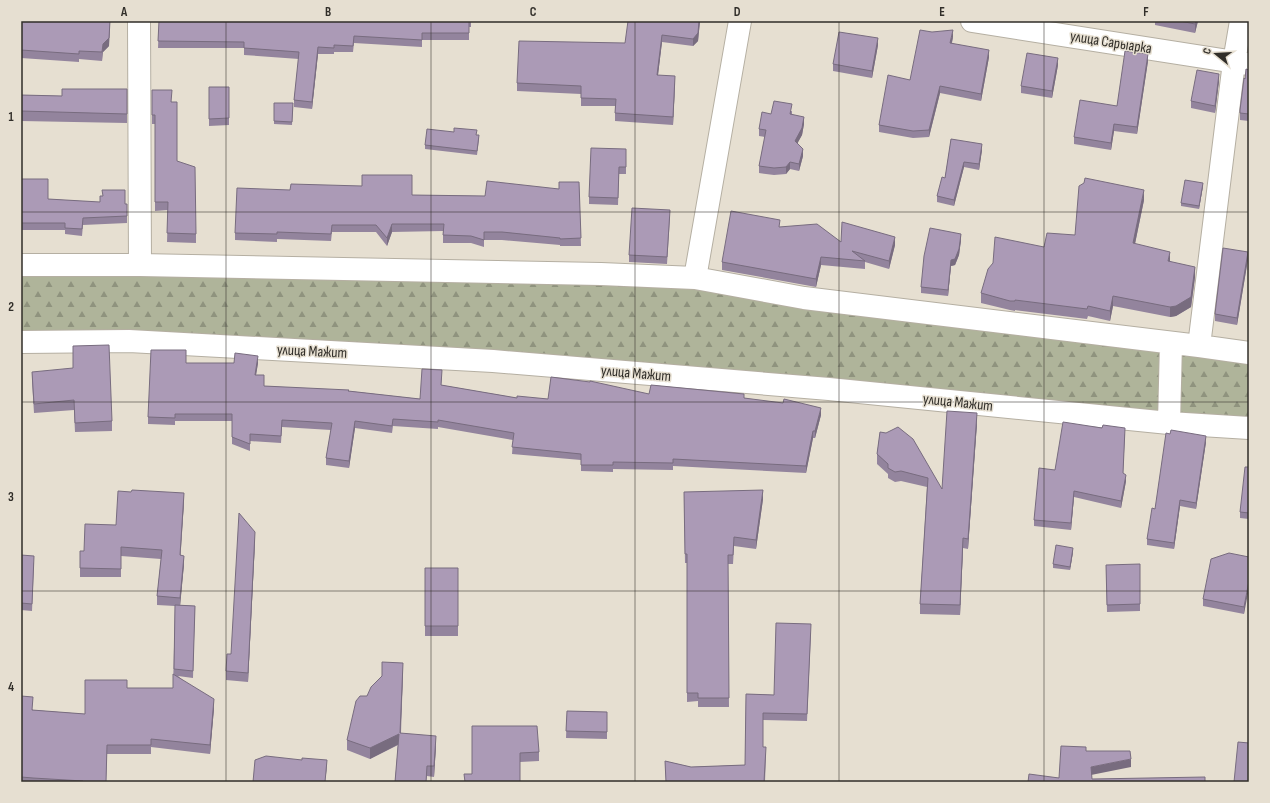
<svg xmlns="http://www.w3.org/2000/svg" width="1270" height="803" viewBox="0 0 1270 803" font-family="'Sofia Sans Condensed',sans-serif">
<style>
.forest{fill:url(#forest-firs)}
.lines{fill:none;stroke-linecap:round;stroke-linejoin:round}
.minor-casing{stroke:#b5afa2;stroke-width:24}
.minor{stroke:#fff;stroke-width:22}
.wall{fill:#93849d}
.shaded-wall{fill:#786c7f}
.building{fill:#ab9ab6;stroke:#786c7f}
.grid{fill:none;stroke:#312e29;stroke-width:1;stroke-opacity:0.55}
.labels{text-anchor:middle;stroke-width:3;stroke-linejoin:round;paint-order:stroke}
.street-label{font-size:15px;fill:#312e29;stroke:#e6dfd1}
.neatline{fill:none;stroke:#312e29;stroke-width:1.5}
.grid-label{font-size:13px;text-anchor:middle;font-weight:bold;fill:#312e29}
</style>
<defs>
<pattern id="forest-firs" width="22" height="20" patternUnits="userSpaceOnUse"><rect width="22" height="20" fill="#afb49a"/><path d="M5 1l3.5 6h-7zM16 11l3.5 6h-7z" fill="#8f937e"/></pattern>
</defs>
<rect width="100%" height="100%" fill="#e6dfd1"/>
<path class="forest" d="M21,260L690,286L1249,356V423L130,343H21Z"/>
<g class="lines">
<g class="minor-casing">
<path id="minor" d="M139,21L140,265
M972,21L1248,64
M21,265H140L601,274L695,278L804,298L1199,346L1249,353
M695,278L740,21
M21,342L129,341L493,361L829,389L1169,423L1249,428
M1199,346L1234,62L1241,21
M1169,423L1171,343"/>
</g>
<use href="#minor" class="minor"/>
</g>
<path class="wall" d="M21,21H110L109,46L103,52L102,61L79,59V62L21,58Z
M159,21H471V27H469V40H422V47L354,43L353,52H334V54H318L312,109L294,107V100L299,59L244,55V48H158Z
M700,21L698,41L693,46L662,42L658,75L675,84L673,125L615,121V106H581V94L517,91V83L625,43Z
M1155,21H1198L1195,33L1155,25Z
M953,37L952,43L989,57L981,101L940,93L929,137L913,138L879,132V125L910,80Z
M878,45L872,78L833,71V64Z
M1148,61L1137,134L1114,131L1111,150L1074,144V137L1117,106Z
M1058,65L1052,98L1021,93V86Z
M1249,70V121L1240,120V110L1245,79Z
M1219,81L1215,113L1191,108V101Z
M209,87H229V125L209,126Z
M127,89V123L21,121V95L62,96Z
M152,90L172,102L177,161L196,234V243L167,242L168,210L155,211V124H152Z
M274,103H293L292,125L274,124Z
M792,111V115L804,124L802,135L797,143L803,156L799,171L790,169L786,174L774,175L759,173V166L765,137L759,136V129L771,114Z
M477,135L479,139L477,155L425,149V145Z
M951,139L982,150L979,170L964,167L954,206L937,202V196L945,178Z
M626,149V174H619L618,205L589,204V197Z
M21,179L48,199L127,204V223L83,225L82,236L65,234V230H21Z
M579,182L581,246H560V245L502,240H484V247L471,243H443V231L392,232L387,246L376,232H332L331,241L277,239V242L235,240V233L412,195L485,196L559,189Z
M1203,186L1199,209L1181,206V203Z
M1144,200L1135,244L1170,261L1195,277L1191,307L1176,316L1170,317L1113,306L1110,321L1088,316L1087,319L1015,310V311L1010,310L981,303V293L1044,247L1075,235Z
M670,217L667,264L629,262V255Z
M780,227L841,242L895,245L889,269L865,262V269L821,265L816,287L722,270V262Z
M961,240L959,255L955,265L951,266L948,296L921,293V287Z
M1248,259L1237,325L1215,321V314Z
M186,363H258L256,375L264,386L349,391L420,399L442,377L441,385L517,398L548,399L649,394L744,398L821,415L815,438H813L806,473L673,466V470L613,469V472L581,471V460L512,454L513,440L438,427V429L393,426L392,433L355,428L349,468L326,465V458L331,430L282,427L281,443L250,441V451L232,444V421H175V425L148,424V417Z
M32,372L112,421V431L75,432L74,410L34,413L32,381Z
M977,423L968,549L963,548L960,615L920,614V604L927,487L901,481L895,482L888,478V474L877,464V454L880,432L942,489Z
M1125,434L1123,473L1126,481L1121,508L1074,497L1071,530L1034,526V520L1055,470Z
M1206,442L1196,509L1180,506L1174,549L1147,545V539L1155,509Z
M1249,467V519L1240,518V512Z
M684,492L763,499L756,549L734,546L733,564H728L729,707H698V701L687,702V563H685Z
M184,502L180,555L184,564L180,605L195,606L193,678L178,676L214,708L210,754L151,747V754H107L106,782H21V696L33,710L85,714L127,688H173L175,606L157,605V596L161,559L121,556V577H80V551H84L116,525Z
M255,541L248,682L226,680V671L231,654Z
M1073,552L1070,570L1053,568V564Z
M21,555L34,563L32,611L21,610Z
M1249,557L1244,614L1203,606V599Z
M1106,565L1140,604V611L1107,612Z
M425,568H458V636H425Z
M811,632L807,721L763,720V747L766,755L765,782H666L665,761L691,767L745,765L746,694L774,695Z
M403,673L401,733L436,746L434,777L427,776L426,782H395L398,745L370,759L347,750V740L367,696Z
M567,711L607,712V739L566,738Z
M472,726L539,752V761L520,762L472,774Z"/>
<path class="shaded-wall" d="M110,21L109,46L103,52L102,61L103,44Z
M699,21H700L698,41L693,46V39Z
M1196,21H1198L1195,33V24Z
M953,30V37L950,50V43Z
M662,35V42L657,83V75Z
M878,38V45L872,78V71Z
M318,47V54L312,109V102Z
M989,50V57L981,101V94Z
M1148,54V61L1137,134V127Z
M1058,58V65L1052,98V91Z
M1219,74V81L1215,113V106Z
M675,76V84L673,125V117Z
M940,86V93L929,137V130Z
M804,117V124L802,135L795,148V141Z
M1114,124V131L1111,150V143Z
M982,144V150L979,170V164Z
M803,149V156L799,171V164Z
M790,162V169L786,174V167Z
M964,162V167L954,206V200Z
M1203,183V186L1199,209V206Z
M1144,190V200L1133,253V243Z
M392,224V232L387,246V238Z
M961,234V240L959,255L955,265L951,266L948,296V290L951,260Z
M895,237V245L889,269V261Z
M1170,252V262L1168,261Z
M1248,252V259L1237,325V318Z
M821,257V265L816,287V279Z
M1195,267V277L1191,307L1176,316L1170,317V307Z
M1113,296V306L1110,321V311Z
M258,356V363L255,381V375Z
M821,408V415L815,438V431Z
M977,413V423L968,549V539Z
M355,421V428L349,468V461Z
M813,431V438L806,473V466Z
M1206,436V442L1196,509V503Z
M1126,475V481L1121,508V501Z
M763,490V499L756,549V540Z
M1074,491V497L1071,530V523Z
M184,493V502L180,564V555Z
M1180,500V506L1174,549V543Z
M255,532V541L248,682V673Z
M963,538V548L960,615V605Z
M1073,548V552L1070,570V567Z
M184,556V564L180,607V598Z
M1249,581V588L1244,614V607Z
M403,663V673L400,743V733Z
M214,699V708L210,754V745Z
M399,734V744L370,759V748Z
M436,736V746L434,777V766Z
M1131,759V767L1091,775V767Z
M327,760V767L325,782Z"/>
<path class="building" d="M21,21H110L109,38L103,44L102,52L79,51V54L21,50Z
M159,21H469V33H422V40L354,36L353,46L334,45V48L318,47L312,102L294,100L299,52L244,48V42L158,41Z
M628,21H699L698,33L693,39L662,35L657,75L675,76L673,117L615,113L616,99L581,98V86L517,83L519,41L625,43Z
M1180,21H1196L1195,24Z
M920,30L932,32L953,30L950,43L989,50L981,94L940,86L929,130L913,131L879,125L888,75L910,80Z
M839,32L878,38L872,71L833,64Z
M1125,51L1148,54L1137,127L1114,124L1111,143L1074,137L1080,100L1117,106Z
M1027,53L1058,58L1052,91L1021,86Z
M1246,69L1249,70V114L1240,113V110L1244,78L1245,79Z
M1197,70L1219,74L1215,106L1191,101Z
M209,87H229V118L209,119Z
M62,89H127V114L21,111V95L62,96Z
M152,90H172L171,102H177V161L195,167L196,234L167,233L168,202H155V115H152Z
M774,101L792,104L790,114L804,117L802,128L795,141L803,149L799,164L790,162L786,167L774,168L759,166L766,130L759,129L762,112L771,114Z
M274,103H293L292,122L274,121Z
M454,128L477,130L476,135H479L477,151L425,145L427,129L454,132Z
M951,139L982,144L979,164L964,162L954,200L937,196L942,177L945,178Z
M591,148L626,149V167H619L618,198L589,197Z
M362,175H412V195L485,196L487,181L559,189V182H579L581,238L560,239V238L502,232H484V240L471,236L443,235L444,224H392L387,238L376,225H332L331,234L277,232V234L235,233L237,188L290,190L291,184L362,186Z
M1085,178L1144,190L1133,243L1170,252L1168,261L1195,267L1191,297L1176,306L1170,307L1113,296L1110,311L1088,306L1087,309L1015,300V301H1010L981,293L988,269L993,263L995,237L1044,247L1047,233L1075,235L1079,186L1084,183Z
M21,179H48V199L100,202V196H103L102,190H125V204H127V216L83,218L82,229L65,228V223H21Z
M1185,180L1203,183L1199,206L1181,203Z
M632,208L670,210L667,257L629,255Z
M731,211L780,220L779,227L817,224L841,242L842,222L895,237L889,261L852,251L865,261L821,257L816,279L722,262Z
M930,228L961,234L959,249L955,259L951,260L948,290L921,287L924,256Z
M1223,248L1248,252L1237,318L1215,314Z
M109,345L112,421L75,423L74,400L34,404L32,372L73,368V346Z
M151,350H186V363H234L235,353L258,356L255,375H264V386L349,390L348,391L420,399L422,369L442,370L441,385L517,398V396L548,399L551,377L590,382V381L649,394L651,385L744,394V398L783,403L784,399L821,408L815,431H813L806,466L673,459V463L613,462V465H581V454L512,447L514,433L438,420V422L393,419L392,426L355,421L349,461L326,458L332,423L282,420L281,436L250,434V444L232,437V414H175V418L148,417Z
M947,411L977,413L968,539L963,538L960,605L920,604L928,478L901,471L895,472L888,468V464L877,454L880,432L886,433L898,427L913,439L942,489Z
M1063,422L1102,428L1103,425L1125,428L1123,473L1126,475L1121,501L1074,491L1071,523L1034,520L1039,468L1055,470Z
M1171,430L1206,436L1196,503L1180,500L1174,543L1147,539L1152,508L1155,509L1166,433L1170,434Z
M1245,467H1249V513L1240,512Z
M132,490L184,493L180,555L184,556L180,598L157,596L162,550L121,547V569L80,568V551H84L85,524L116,525L118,491L131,492Z
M763,490L756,540L734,537L733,555H728L729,698H698V693H687V554H685L684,492Z
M239,513L255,532L248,673L226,671L227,654H231Z
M1056,545L1073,548L1070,567L1053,564Z
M1229,553L1249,557V581L1244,607L1203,599L1211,559Z
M21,555L34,556L32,604L21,603Z
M1140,564V604L1107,605L1106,565Z
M425,568H458V626H425Z
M175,605L195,606L193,671L174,669Z
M776,623L811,624L807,714L763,713V747H766L764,782H666L665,761L691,767L745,765L746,694L774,695Z
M382,662L403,663L400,733L436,736L434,766H427L426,782H395L399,734L370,748L347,740L356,701L360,696H367L371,687L382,676Z
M173,674L214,699L210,745L151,739V745H107L106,782H83V781L33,778L21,777V696L33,697L32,710L85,714V680H127V688H173Z
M567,711L607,712V732L566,731Z
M472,726H537L539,752L520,753V782H465L464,774H472Z
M1238,742L1249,743V782H1234Z
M1061,746L1086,747V751H1130L1131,759L1091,767L1092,779L1205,777V782H1028L1029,774L1059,778Z
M266,756L302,760V758L327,760L325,782H253L255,760Z"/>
<path class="grid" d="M226,21V782M431,21V782M635,21V782M839,21V782M1044,21V782M21,212H1249M21,402H1249M21,591H1249"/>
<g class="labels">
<g class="street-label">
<text transform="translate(1111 42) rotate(9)" y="5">улица Сарыарка</text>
<text transform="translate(312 351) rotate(3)" y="5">улица Мажит</text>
<text transform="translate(636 373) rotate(5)" y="5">улица Мажит</text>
<text transform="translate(958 402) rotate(6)" y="5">улица Мажит</text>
</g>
</g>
<rect width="1270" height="803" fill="none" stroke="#e6dfd1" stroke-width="44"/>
<g transform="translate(1216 54) rotate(288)" stroke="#e6dfd1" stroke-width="3" paint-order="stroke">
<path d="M0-3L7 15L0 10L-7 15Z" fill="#312e29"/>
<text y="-6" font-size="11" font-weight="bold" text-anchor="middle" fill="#312e29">С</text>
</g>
<rect x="22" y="22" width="1226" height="759" class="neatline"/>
<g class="grid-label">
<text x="124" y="16">A</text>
<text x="328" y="16">B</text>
<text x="533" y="16">C</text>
<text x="737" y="16">D</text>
<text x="942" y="16">E</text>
<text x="1146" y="16">F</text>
<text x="11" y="121">1</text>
<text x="11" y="311">2</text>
<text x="11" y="501">3</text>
<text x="11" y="691">4</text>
</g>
</svg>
